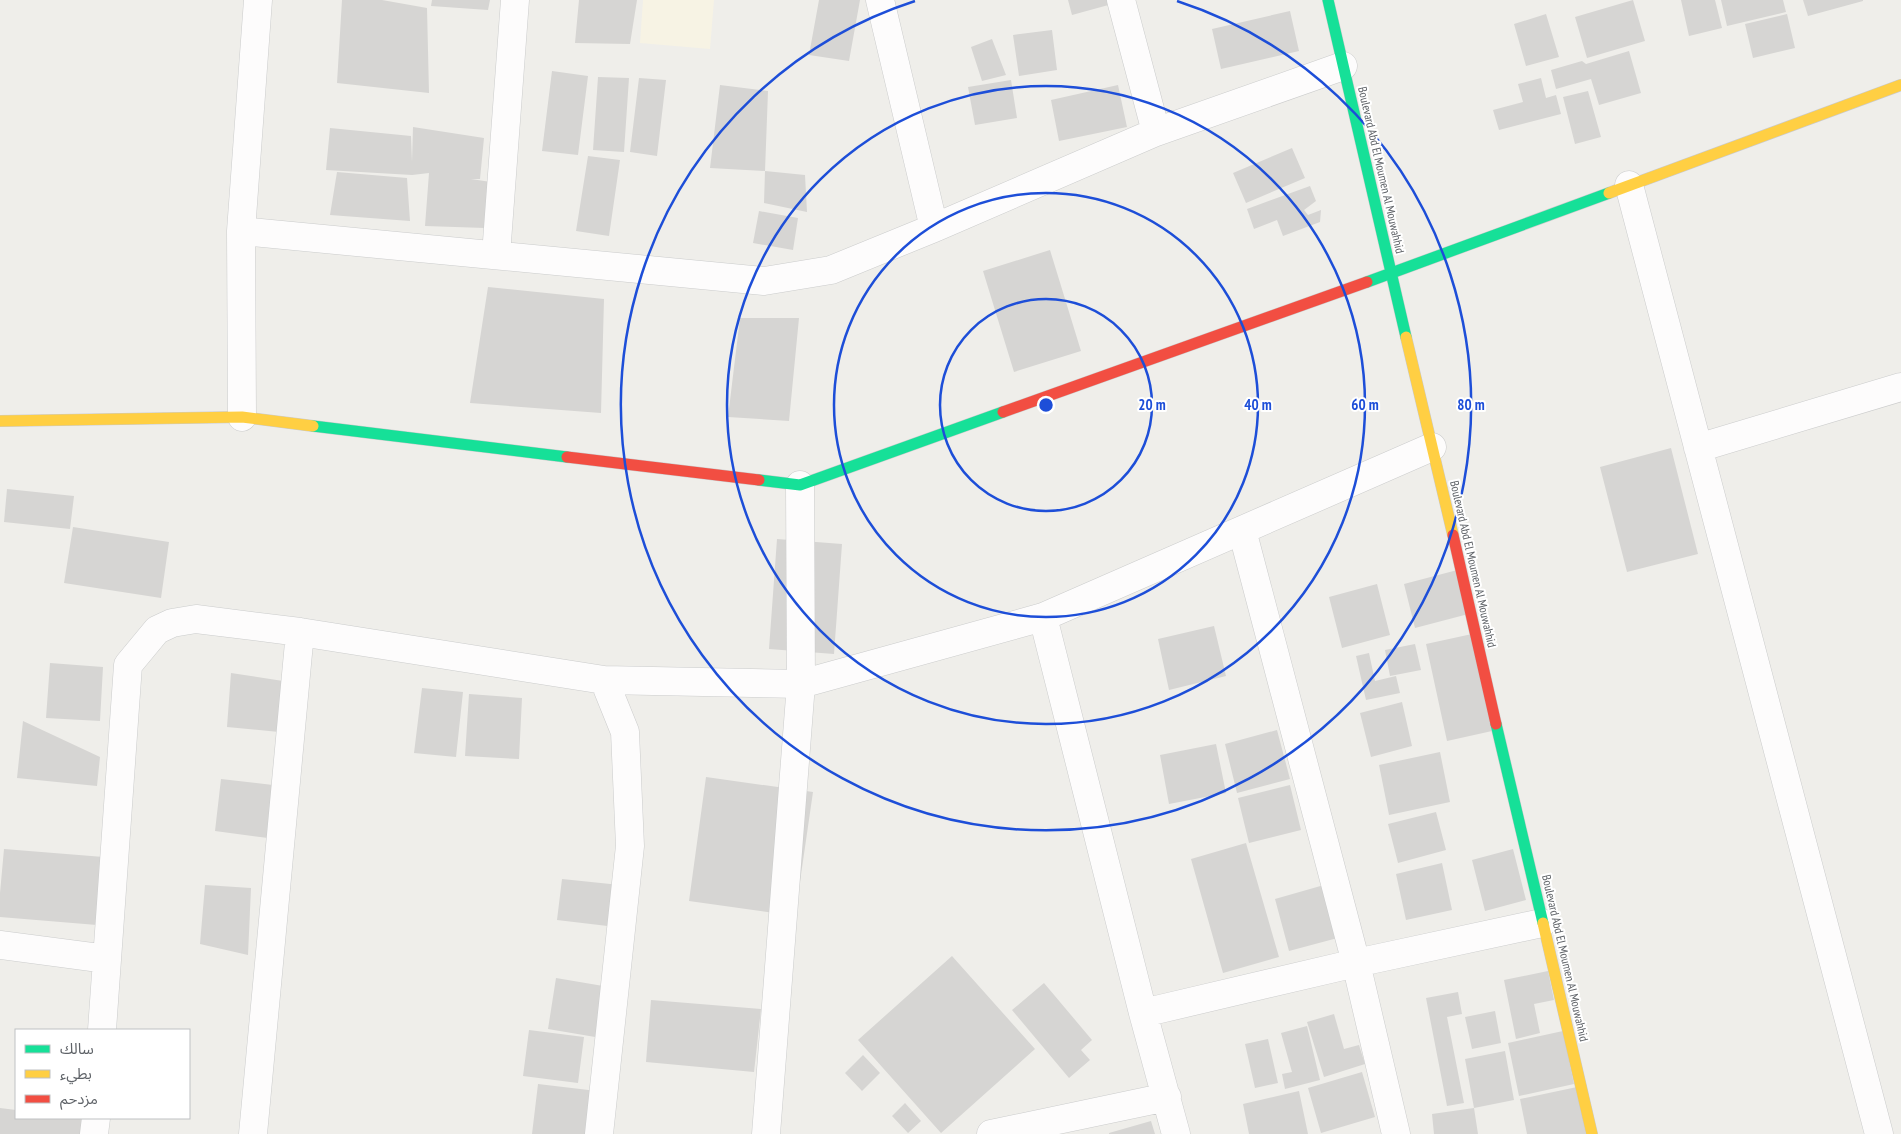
<svg xmlns="http://www.w3.org/2000/svg" width="1901" height="1134" viewBox="0 0 1901 1134" font-family="'PT Sans Narrow','Noto Sans Arabic',sans-serif">
<style>
.commercial{fill:#f7f3e4}
.building{fill:#d6d5d3}
.lines{fill:none;stroke-linecap:round;stroke-linejoin:round}
.street-casing{stroke:#cbcccc;stroke-width:29}
.fast-casing{stroke:#cacacb;stroke-width:12}
.slow-casing{stroke:#cacacb;stroke-width:12}
.jam-casing{stroke:#cacacb;stroke-width:12}
.street{stroke:#fdfcfc;stroke-width:28}
.fast{stroke:#16e098;stroke-width:11}
.slow{stroke:#ffcf43;stroke-width:11}
.jam{stroke:#f24e42;stroke-width:11}
.ring{fill:none;stroke:#1d4ed8;stroke-width:2.5}
.labels{text-anchor:middle;stroke-width:4;stroke-linejoin:round;paint-order:stroke}
.street-label{font-size:12px;fill:#5f6368;stroke:#fff}
.centre{fill:#1d4ed8;stroke:#fff;stroke-width:2.5}
.ring-label{font-size:15px;text-anchor:middle;font-weight:bold;fill:#1d4ed8;stroke:#fff;stroke-width:4;stroke-linejoin:round;paint-order:stroke}
</style>
<rect width="100%" height="100%" fill="#efeeea"/>
<path class="commercial" d="M643,0H714L710,49L640,43Z"/>
<path class="building" d="M342,0H382L427,8L429,93L337,83Z
M432,0H490L488,10L431,6Z
M579,0H637L630,44L575,43Z
M819,0H860L849,61L809,55Z
M1068,0H1123V1L1072,15Z
M1633,0L1645,41L1587,58L1575,17Z
M1681,0H1715L1722,28L1689,36Z
M1721,0H1783L1786,12L1727,26Z
M1803,0H1863V1L1808,16Z
M1290,11L1299,51L1221,69L1212,29Z
M1546,14L1559,57L1526,66L1514,24Z
M1787,14L1795,48L1753,58L1745,24Z
M1052,30L1057,70L1019,76L1013,35Z
M992,39L1006,75L982,81L971,47Z
M1629,51L1641,93L1599,105L1591,79L1556,89L1551,70L1582,61L1586,64Z
M552,71L588,76L578,155L542,151Z
M598,77L629,78L624,152L593,150Z
M639,78L666,80L657,156L630,152Z
M1541,78L1546,98L1556,95L1561,114L1499,130L1493,110L1523,102L1518,84Z
M1011,80L1017,118L975,125L968,87Z
M720,85L768,91L765,171L710,168Z
M1118,85L1127,127L1059,141L1051,100Z
M1588,91L1601,137L1575,144L1563,97Z
M413,127L484,138L480,179H471L491,182L485,228L425,226L429,173L412,175L326,170L330,128L411,136L412,162Z
M1292,148L1305,178L1246,203L1233,173Z
M588,156L620,160L609,236L576,231Z
M765,171L805,175L807,212L764,203Z
M337,172L407,178L410,221L330,215Z
M1310,186L1316,201L1304,210L1308,215L1321,210L1320,222L1283,236L1277,220L1254,229L1247,209Z
M759,211L798,218L793,250L753,243Z
M1050,250L1081,351L1014,372L983,271Z
M488,287L604,299L601,413L470,403Z
M740,318H799L789,421L728,417Z
M1671,448L1698,554L1627,572L1600,467Z
M7,489L74,496L70,529L4,522Z
M73,527L169,542L161,598L64,583Z
M777,539L842,544L834,654L769,649Z
M1465,568L1476,612L1415,628L1404,584Z
M1377,584L1390,635L1342,648L1329,597Z
M1214,626L1226,676L1169,690L1158,639Z
M1472,634L1492,731L1447,741L1426,644Z
M1415,644L1421,670L1390,676L1385,650Z
M1369,653L1375,681L1396,676L1400,693L1366,700L1356,656Z
M50,663L103,667L100,721L46,718Z
M231,673L283,681L279,732L227,727Z
M422,688L463,692L456,757L414,753Z
M469,694L522,698L519,759L465,756Z
M1402,702L1412,746L1371,757L1360,713Z
M23,721L100,757L97,786L17,778Z
M1277,730L1290,779L1237,793L1225,744Z
M1216,744L1226,793L1169,804L1160,755Z
M1440,752L1450,802L1389,815L1379,765Z
M706,777L813,792L795,916L689,901Z
M221,779L273,785L268,838L215,831Z
M1290,785L1301,830L1249,843L1238,798Z
M1436,812L1446,850L1398,863L1388,824Z
M1246,843L1279,957L1223,973L1191,859Z
M4,849L116,858L109,926L0,917V893Z
M1513,849L1526,900L1485,911L1472,860Z
M1442,863L1452,910L1406,920L1396,874Z
M562,879L620,885L616,927L557,920Z
M1331,883L1345,936L1289,951L1275,899Z
M205,885L251,888L248,955L200,944Z
M952,956L1035,1049L941,1133L858,1040Z
M1548,971L1554,1000L1534,1004L1540,1033L1516,1039L1504,980Z
M556,978L615,988L607,1039L548,1029Z
M1044,983L1092,1040L1081,1050L1090,1060L1069,1078L1012,1010Z
M1458,992L1462,1014L1447,1017L1464,1103L1447,1106L1426,998Z
M651,1000L761,1009L754,1072L646,1062Z
M1495,1011L1501,1043L1472,1049L1465,1017Z
M1334,1014L1344,1049L1359,1045L1365,1064L1324,1077L1307,1022Z
M1307,1026L1320,1080L1285,1089L1282,1074L1292,1072L1281,1033Z
M529,1030L584,1037L578,1083L523,1076Z
M1563,1031L1574,1084L1519,1096L1508,1043Z
M1268,1039L1278,1083L1255,1088L1245,1044Z
M1505,1051L1514,1100L1474,1108L1478,1134H1434L1432,1114L1474,1108L1465,1059Z
M863,1055L880,1073L862,1091L845,1073Z
M1362,1072L1375,1117L1321,1133L1308,1088Z
M538,1084L597,1091L591,1134H532Z
M1577,1087L1586,1134H1527L1520,1099Z
M1299,1091L1308,1134H1249L1243,1104Z
M905,1103L921,1121L908,1133L892,1116Z
M0,1108L16,1110V1118H82L81,1134H0Z
M1151,1121L1155,1134H1109V1133Z"/>
<g class="lines">
<g class="street-casing">
<path id="street" d="M880,0L934,228
M1121,0L1156,132
M1629,185L1879,1134
M241,231L764,281L831,270L934,228L1156,132L1343,66
M496,255L515,0
M242,417L241,231L258,0
M1698,448L1901,387
M1242,530L1356,963L1396,1134
M0,945L107,959
M1143,1013L1356,963L1542,923
M102,1030L128,665L157,630L172,623L196,619L300,632L604,680L801,684L1043,617
M94,1134L96,1118
M253,1134L300,632
M599,1134L630,846L625,732L604,680
M766,1134L801,684L800,485
M991,1134L1167,1097
M1176,1134L1143,1013L1043,617L1432,447"/>
</g>
<g class="fast-casing">
<path id="fast" d="M1328,0L1406,337
M1367,282L1609,193
M313,426L567,457
M759,480L800,485L1003,412
M1496,724L1543,923"/>
</g>
<g class="slow-casing">
<path id="slow" d="M1609,193L1901,85
M1406,337L1453,535
M0,421L242,417L313,426
M1543,923L1592,1134"/>
</g>
<g class="jam-casing">
<path id="jam" d="M1003,412L1367,282
M567,457L759,480
M1453,535L1496,724"/>
</g>
<use href="#street" class="street"/>
<use href="#fast" class="fast"/>
<use href="#slow" class="slow"/>
<use href="#jam" class="jam"/>
</g>
<g class="ring">
<circle cx="1046" cy="405" r="106"/>
<circle cx="1046" cy="405" r="212"/>
<circle cx="1046" cy="405" r="319"/>
<path d="M1177 1A425 425 0 1 1 915 1"/>
</g>
<g class="labels">
<g class="street-label">
<text transform="translate(1381 170) rotate(77)" y="4">Boulevard Abd El Moumen Al Mouwahhid</text>
<text transform="translate(1473 564) rotate(77)" y="4">Boulevard Abd El Moumen Al Mouwahhid</text>
<text transform="translate(1565 958) rotate(77)" y="4">Boulevard Abd El Moumen Al Mouwahhid</text>
</g>
</g>
<circle cx="1046" cy="405" r="8" class="centre"/>
<g class="ring-label">
<text x="1152" y="410">20 m</text>
<text x="1258" y="410">40 m</text>
<text x="1365" y="410">60 m</text>
<text x="1471" y="410">80 m</text>
</g>
<rect x="15" y="1029" width="175" height="90" fill="#ffffff" stroke="#bfc1c3"/>
<rect x="25" y="1045" width="25" height="8" fill="#16e098" stroke="#bfc1c3"/>
<text x="60" y="1054" font-size="15" fill="#5f6368">سالك</text>
<rect x="25" y="1070" width="25" height="8" fill="#ffcf43" stroke="#bfc1c3"/>
<text x="60" y="1079" font-size="15" fill="#5f6368">بطيء</text>
<rect x="25" y="1095" width="25" height="8" fill="#f24e42" stroke="#bfc1c3"/>
<text x="60" y="1104" font-size="15" fill="#5f6368">مزدحم</text>
</svg>
